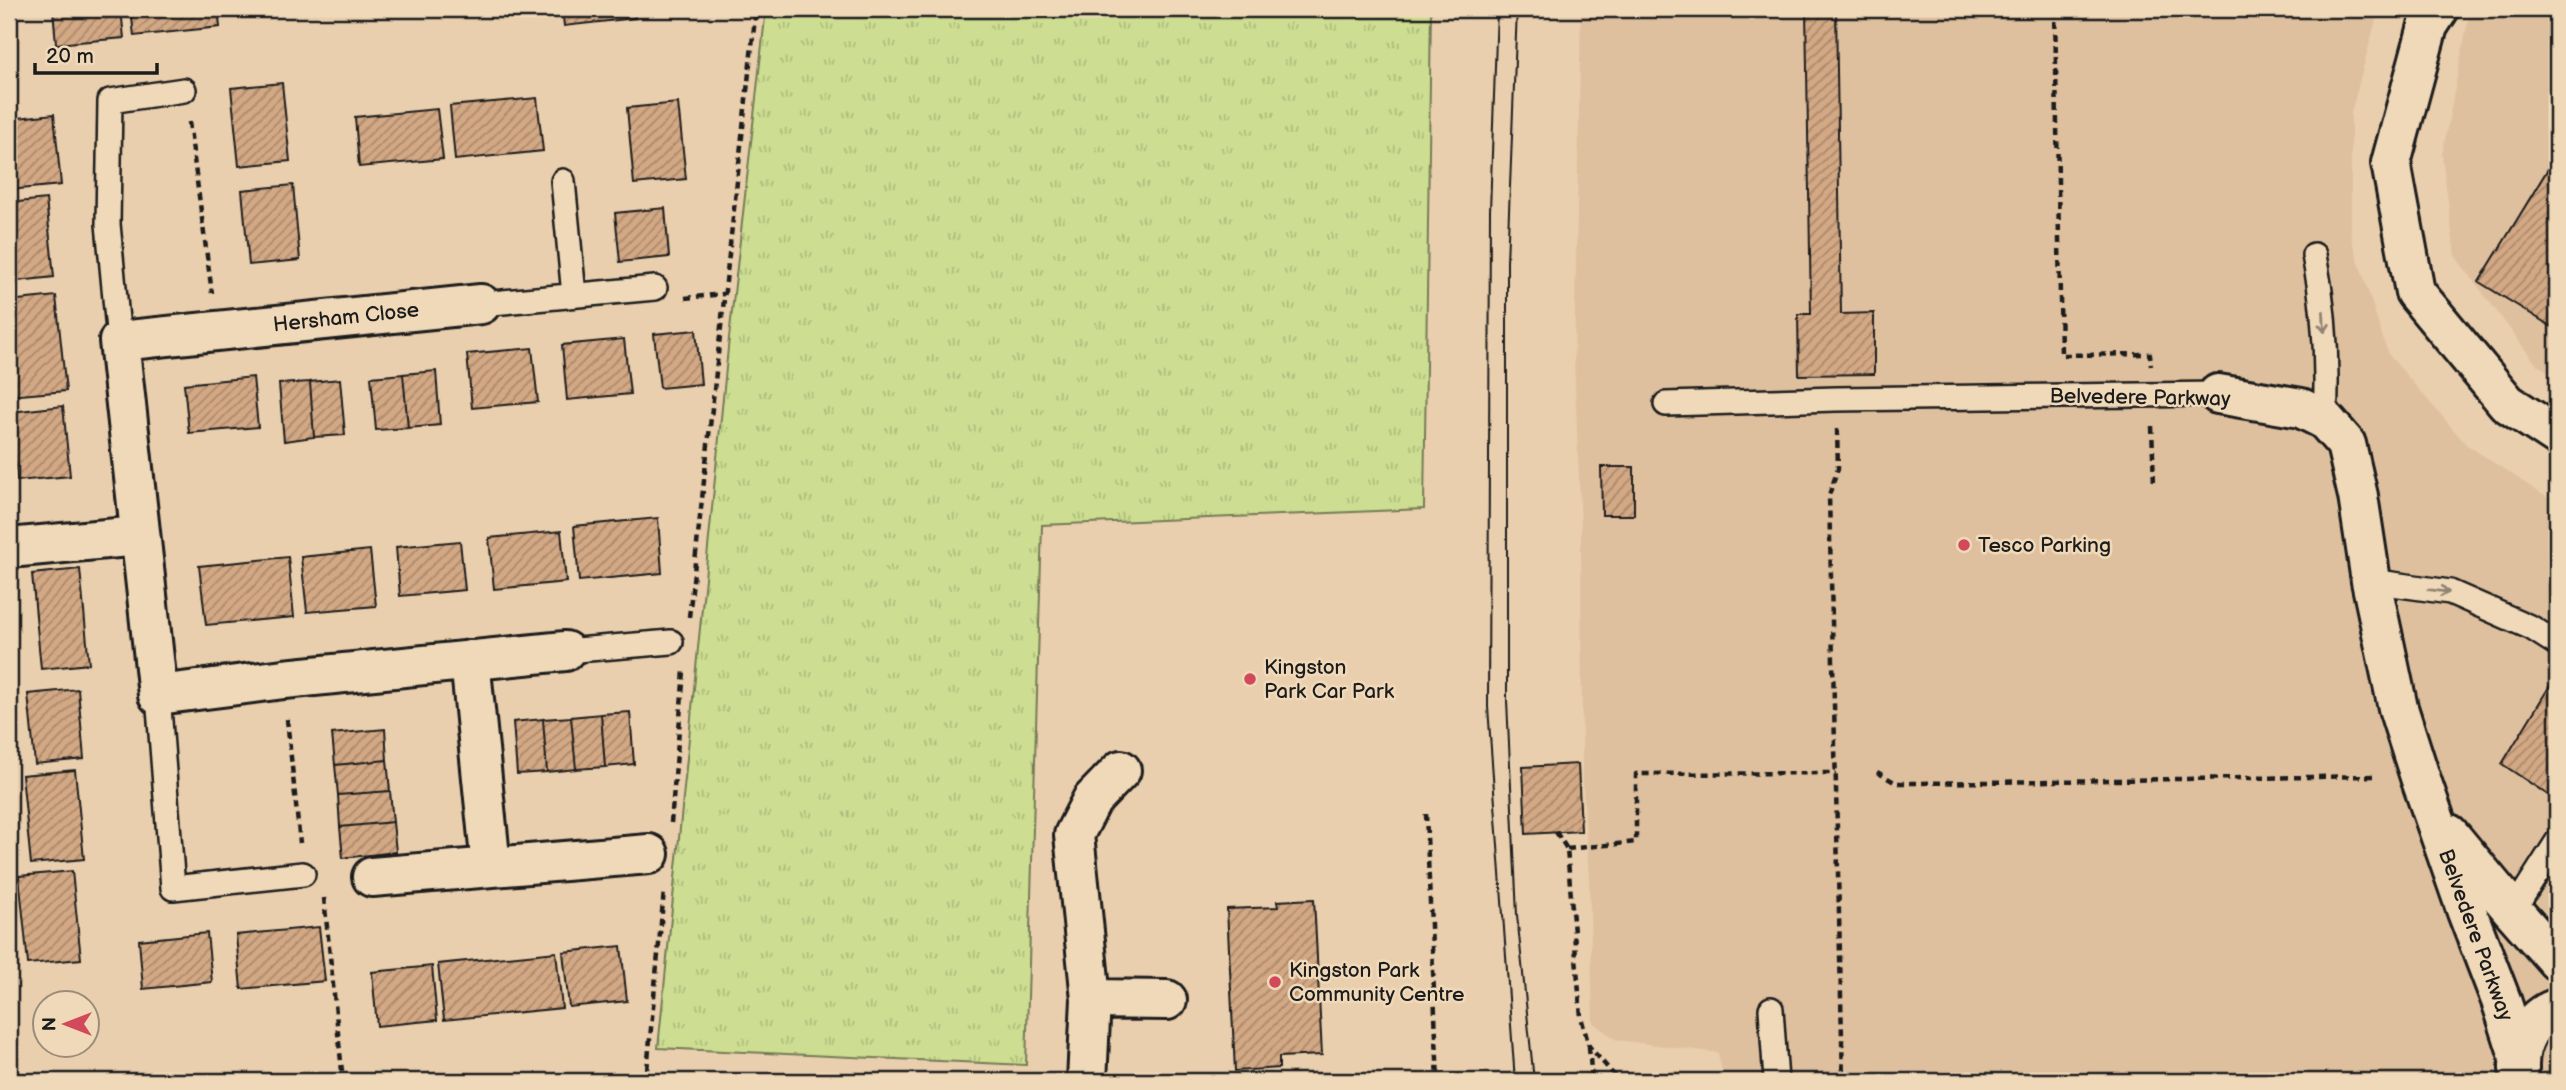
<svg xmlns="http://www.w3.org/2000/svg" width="2566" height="1090" viewBox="0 0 2566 1090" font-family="'Balsamiq Sans',sans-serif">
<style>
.built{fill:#dfc09e}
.grass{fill:url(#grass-tufts);stroke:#747c56;stroke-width:2}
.building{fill:url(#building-hatch);stroke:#1c1c1c;stroke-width:2}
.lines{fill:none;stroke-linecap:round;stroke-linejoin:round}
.lane-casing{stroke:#1c1c1c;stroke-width:28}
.street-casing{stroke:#1c1c1c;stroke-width:44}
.path{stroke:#1c1c1c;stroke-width:4.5;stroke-dasharray:7 5;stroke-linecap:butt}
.lane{stroke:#f0d9b9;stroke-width:23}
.street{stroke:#f0d9b9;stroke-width:38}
.tram{stroke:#1c1c1c;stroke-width:2}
.oneway{stroke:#918472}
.poi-dot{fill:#d1495b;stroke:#f0d9b9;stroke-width:2.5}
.labels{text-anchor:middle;stroke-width:5;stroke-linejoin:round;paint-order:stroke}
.street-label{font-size:21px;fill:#1c1c1c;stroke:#f0d9b9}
.poi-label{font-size:21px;fill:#1c1c1c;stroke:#f0d9b9;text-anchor:start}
</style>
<defs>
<pattern id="grass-tufts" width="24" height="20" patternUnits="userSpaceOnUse" patternTransform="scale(1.75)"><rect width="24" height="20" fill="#cddd91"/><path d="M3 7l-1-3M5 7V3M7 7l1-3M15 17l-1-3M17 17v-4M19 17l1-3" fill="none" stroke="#afbd7c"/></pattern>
<pattern id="building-hatch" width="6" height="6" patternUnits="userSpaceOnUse" patternTransform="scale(1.75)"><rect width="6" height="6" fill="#d3a884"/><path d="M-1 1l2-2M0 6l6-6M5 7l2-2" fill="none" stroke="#aa886b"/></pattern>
</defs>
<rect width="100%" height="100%" fill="#eacfae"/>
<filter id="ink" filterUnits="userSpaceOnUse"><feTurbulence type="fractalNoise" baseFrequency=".0143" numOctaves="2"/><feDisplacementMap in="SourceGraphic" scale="14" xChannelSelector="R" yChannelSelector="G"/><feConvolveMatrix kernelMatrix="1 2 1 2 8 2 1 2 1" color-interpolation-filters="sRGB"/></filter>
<g filter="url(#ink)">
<path class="built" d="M1581,9H2379L2351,113V237L2388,354L2467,445L2557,504V1081H1724L1718,1053L1617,1040L1593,1023L1589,877L1582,774L1581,530L1574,359Z
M2475,9H2557V377L2536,364L2455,256L2442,155L2468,20Z"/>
<path class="grass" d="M766,9H1431L1424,509L1042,525L1026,1065L658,1048L729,338Z"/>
<path class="building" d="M53,9H121L124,38L56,44Z
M131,9H218L220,27L134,36Z
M562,9H634L635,18L564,26Z
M1806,9H1836L1841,314L1874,313V374L1799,375L1798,314H1811Z
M282,83L290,161L239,166L231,88Z
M537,98L543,151L455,160L450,106Z
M678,103L686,179L634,184L627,108Z
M437,109L443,159L359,167L355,117Z
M54,114L61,185L9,190V119Z
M2557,154V330L2479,282Z
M293,185L300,260L249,265L242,190Z
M46,199L54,277L9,282V203Z
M665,208L669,257L620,262L615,213Z
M56,296L66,391L9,396V301Z
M696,330L701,384L660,388L654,334Z
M624,339L630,394L567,400L562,345Z
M532,348L538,402L472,408L467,354Z
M436,371L440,425L408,428L403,374Z
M403,374L408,428L376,430L371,377Z
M253,377L258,427L189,433L184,384Z
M340,379L345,435L314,437L310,382Z
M310,382L314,437L284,441L279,384Z
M63,406L70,476L17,481L11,412Z
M1601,467H1634V515H1602Z
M658,518L662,573L579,581L574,526Z
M561,531L566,582L494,589L489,538Z
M460,541L465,590L400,596L396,547Z
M370,550L376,606L307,612L301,557Z
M288,557L294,617L206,625L199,566Z
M80,569L89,664L41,669L32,574Z
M2557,674V801L2502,764Z
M78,689L84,759L35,764L28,694Z
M630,712L634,764L605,767L601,714Z
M601,714L605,767L576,769L571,717Z
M571,717L576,769L547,772L543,719Z
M543,719L547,772L517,774L513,722Z
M385,729L387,760L335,765L332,734Z
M387,760L390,791L338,795L335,765Z
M1578,764L1581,831L1526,834L1523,767Z
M75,770L84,859L31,864L22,775Z
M390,791L393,822L340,827L338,795Z
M393,822L396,852L343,858L340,827Z
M72,871L81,959L28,964L19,876Z
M1314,899L1322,1055L1279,1057V1068L1235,1071L1227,909L1278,907L1277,901Z
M319,927L325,981L241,989L236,935Z
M207,933L212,982L143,989L139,940Z
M621,946L627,1001L569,1007L563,952Z
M556,952L562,1008L444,1020L438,964Z
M432,966L437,1020L377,1026L372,972Z"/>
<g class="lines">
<g class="lane-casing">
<path id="lane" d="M563,181L574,295
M2314,255C2325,310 2328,364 2325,420
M481,304L655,288
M119,341L108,224L110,101L184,90
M1666,404L1836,399L2218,394
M2371,581L2450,592L2532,628L2557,644
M565,651L671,642
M158,695L173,888L303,874
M2513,911L2557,842
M1771,1009L1776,1081"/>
</g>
<g class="street-casing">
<path id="street" d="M2439,9L2428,26L2391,163L2415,292L2507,403L2557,436
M481,304L119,341L158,695L284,679L565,651
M2218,394L2301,408L2325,420L2346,444L2358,496L2371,581L2398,708L2420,777L2467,912L2502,1003L2519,1056
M9,548L139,536
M470,660L491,867
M2449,834L2513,911L2557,961
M372,877L649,854
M1091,999L1167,1000
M2519,1069C2518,1043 2531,1017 2557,1008
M1087,1081L1091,999L1074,835L1092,800L1121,770"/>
</g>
<path class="path" d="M2055,9L2061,355L2150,354L2151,365
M189,122L212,293
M685,298L724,294
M2152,426L2154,485
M1837,429L1838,469L1829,495L1843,1081
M689,617L756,9
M287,719L300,843
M1877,772L1896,783H1920L2377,776
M1426,814L1438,1081
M671,823L684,671
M1556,832L1567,849L1581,1017L1589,1046L1619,1081
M1567,849L1636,842V774L1836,773
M324,898L343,1081
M1589,1047L1592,1081
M646,1081L664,891"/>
<use href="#lane" class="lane"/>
<use href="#street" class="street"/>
<path class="tram" d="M1497,9L1490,211L1488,707L1515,1081
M1517,9L1507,262V701L1517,915L1534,1081"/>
</g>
<defs><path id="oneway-shaft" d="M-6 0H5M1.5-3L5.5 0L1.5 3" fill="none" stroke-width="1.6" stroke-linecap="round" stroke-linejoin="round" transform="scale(1.75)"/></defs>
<g class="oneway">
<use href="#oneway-shaft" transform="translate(2324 322) rotate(87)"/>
<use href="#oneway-shaft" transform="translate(2439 591) rotate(8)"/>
</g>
</g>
<g class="poi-dot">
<circle cx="1964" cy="545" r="7"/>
<circle cx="1250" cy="679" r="7"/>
<circle cx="1275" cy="982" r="7"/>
</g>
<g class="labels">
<g class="street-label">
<text transform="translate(346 317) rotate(-6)" y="7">Hersham Close</text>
<text transform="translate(2140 397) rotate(1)" y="7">Belvedere Parkway</text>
<text transform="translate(2476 935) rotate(70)" y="7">Belvedere Parkway</text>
</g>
<g class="poi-label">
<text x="1978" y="552">Tesco Parking</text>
<text x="1264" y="674">Kingston<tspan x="1264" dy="24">Park Car Park</tspan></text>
<text x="1289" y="977">Kingston Park<tspan x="1289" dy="24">Community Centre</tspan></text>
</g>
</g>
<rect width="2566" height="1090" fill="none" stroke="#f0d9b9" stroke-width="35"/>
<rect x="18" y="18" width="2531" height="1055" fill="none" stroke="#1c1c1c" stroke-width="2.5" filter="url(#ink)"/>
<g transform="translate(66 1024) rotate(270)"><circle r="33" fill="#f0d9b9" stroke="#9b8d7a" stroke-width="2"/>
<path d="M0-5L12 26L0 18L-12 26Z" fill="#d1495b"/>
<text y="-10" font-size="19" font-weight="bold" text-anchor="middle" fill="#1c1c1c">N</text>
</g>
<path d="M35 63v10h122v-10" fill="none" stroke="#1c1c1c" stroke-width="3.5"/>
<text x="46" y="63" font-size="21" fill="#1c1c1c" stroke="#f0d9b9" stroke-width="5" paint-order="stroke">20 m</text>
</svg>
